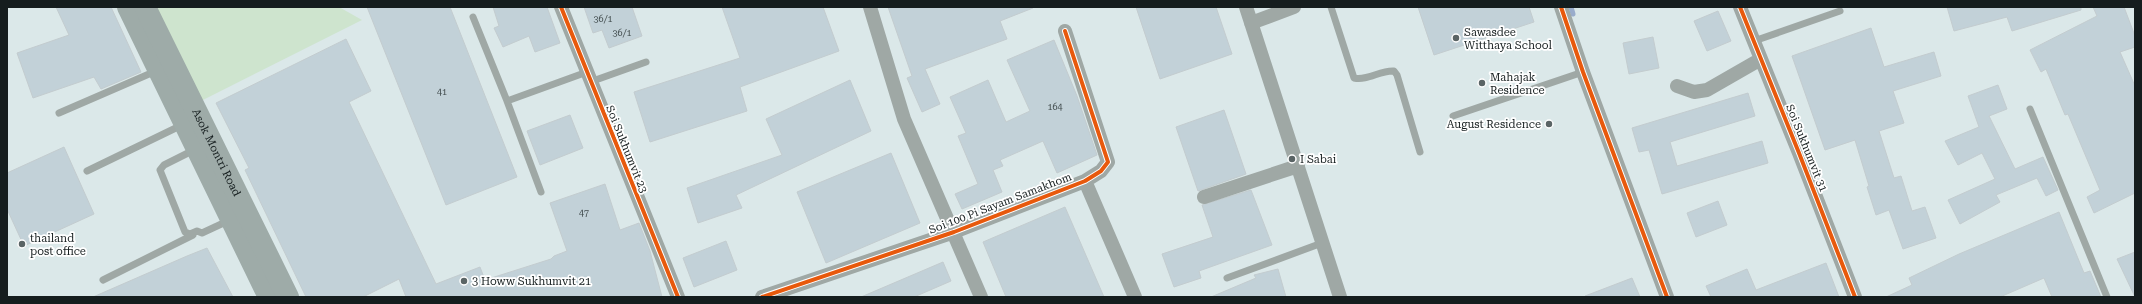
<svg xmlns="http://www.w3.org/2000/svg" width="2142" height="304" viewBox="0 0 2142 304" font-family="'Roboto Serif',serif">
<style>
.green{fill:#cee4ce}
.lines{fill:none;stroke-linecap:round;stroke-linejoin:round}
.stream{stroke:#99accb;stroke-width:5}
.building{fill:#c2d1d8;stroke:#c3cccf}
.service{stroke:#9fa8a5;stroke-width:7}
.minor{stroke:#9fa8a5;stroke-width:14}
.primary{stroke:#9eaba8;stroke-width:22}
.cycleway-casing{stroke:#fff;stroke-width:6}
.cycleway{stroke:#e8590c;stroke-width:4}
.poi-dot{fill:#5a6465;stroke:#fff;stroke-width:1.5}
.labels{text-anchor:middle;stroke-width:3.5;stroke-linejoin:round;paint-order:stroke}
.number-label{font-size:9px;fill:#424c4e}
.poi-label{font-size:11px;fill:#151d1e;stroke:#fff;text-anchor:start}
.street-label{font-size:11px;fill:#151d1e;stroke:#fff}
</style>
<rect width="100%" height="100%" fill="#dbe8e9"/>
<path class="green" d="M156,7H339L362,20L201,101Z"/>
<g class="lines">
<path class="stream" d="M1571,7L1573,14"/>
</g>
<path class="building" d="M56,7H111L141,72L101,89L94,77L33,98L17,53L69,35Z
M367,7H450L517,177L446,205Z
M493,7H547L560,43L535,52L529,36L503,47L494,28L499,26Z
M584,7H632L642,36L609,48L602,30L593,33Z
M722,7H823L839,51L740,87L747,111L650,142L634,92L740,58Z
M888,7H1033V8L1000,21L1007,39L925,69L940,104L922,112L907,78L912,76Z
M1136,7H1216L1232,54L1160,79Z
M1418,7H1529L1534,22L1434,55Z
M1947,7H2081V10L2012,31L2007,17L1954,31Z
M2093,7H2124L2135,36V47L2120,52L2135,86V193L2094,213L2087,197L2100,190L2068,114L2065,115L2046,69L2041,72L2030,50L2097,16Z
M1718,11L1731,41L1707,51L1694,21Z
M1871,28L1884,67L1934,52L1941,76L1893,91L1904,123L1879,131L1894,178L1901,176L1912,211L1925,207L1936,238L1903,249L1889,210L1876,215L1867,187L1869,186L1855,140L1825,150L1792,56Z
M1653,37L1659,68L1629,74L1623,43Z
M346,39L371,91L349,102L436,284L480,267L485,280L551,259L554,256L567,251L550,203L605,184L620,230L639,223L650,251L662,297H406L399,279L363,297H306L245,170L249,168L216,103Z
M1054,40L1077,96L1097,155L1057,173L1043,141L1000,160L1003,166L993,170L1002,192L962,209L955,194L978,184L958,136L966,133L950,97L988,80L1006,122L1030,111L1007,60Z
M850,80L871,131L736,195L742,208L698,223L687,188L782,155L766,119Z
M1998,85L2007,109L1989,116L2015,169L2043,157L2058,190L2046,196L2037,178L1996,195L2000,202L1960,224L1948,200L1995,179L1982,153L1958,165L1945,141L1979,127L1968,96Z
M1748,93L1755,116L1670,142L1677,166L1762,141L1768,163L1662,194L1649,150L1639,152L1632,128Z
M1224,110L1246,174L1198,191L1176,127Z
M570,115L583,148L540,165L527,131Z
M64,147L94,214L24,246L7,209V173Z
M891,153L920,223L826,263L797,192Z
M1251,190L1272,245L1199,271L1201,278L1174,287L1162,254L1213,237L1202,205Z
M1718,201L1727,225L1696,237L1687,213Z
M1065,207L1104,297H1006L983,242Z
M2059,212L2084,273L2090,271L2101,297H2052L2044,278L2000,297H1886L1912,285L1909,278L1959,254Z
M726,241L737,270L694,287L683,258Z
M207,248L233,297H93L187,256Z
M2135,252V297L2117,259Z
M943,262L951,281L914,297H861Z
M1826,263L1839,297H1711L1706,286L1747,269L1756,290Z
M1278,269L1286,297H1211L1256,278L1254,275Z
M1632,278L1640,297H1586L1585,296Z"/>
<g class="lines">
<path class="service" d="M1331,7L1354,78C1368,81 1380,70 1394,71L1397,75L1420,152
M473,17L507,101
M1754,41L1840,11
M590,82L646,62
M2030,109L2107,297
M59,113L156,71
M1453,116L1583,72
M194,150L164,165L160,170L185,232L190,234L197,231L202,233L230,220
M87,171L182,125
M541,192L507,101L587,72
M1227,278L1322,243
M103,280L193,235"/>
<path class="minor" d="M561,7L678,297
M870,7L904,119L981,297
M1246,7L1340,297
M1561,7L1583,72L1667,297
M1740,7L1799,153L1855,297
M1251,23L1294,7
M1677,86L1694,92L1707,90L1761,59
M1085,181L1135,297
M1204,197L1298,166
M762,297L954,232L1085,181L1101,171L1108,162L1065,31"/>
<g class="primary">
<path d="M128,7L269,297"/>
<path id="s1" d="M145,7L288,297"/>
</g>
<g class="cycleway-casing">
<path id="cycleway" d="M561,7L678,297
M1561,7L1583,72L1667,297
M1740,7L1799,153L1855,297
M762,297L954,232L1085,181L1101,171L1108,162L1065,31"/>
</g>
<use href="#cycleway" class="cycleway"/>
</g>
<g class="poi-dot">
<circle cx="1456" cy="38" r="4"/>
<circle cx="1482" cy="83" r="4"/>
<circle cx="1549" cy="124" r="4"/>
<circle cx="1292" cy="159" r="4"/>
<circle cx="22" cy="244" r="4"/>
<circle cx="464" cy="281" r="4"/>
</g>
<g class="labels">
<g class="number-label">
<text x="603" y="22">36/1</text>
<text x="622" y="36">36/1</text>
<text x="442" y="95">41</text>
<text x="1055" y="110">164</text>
<text x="584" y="216">47</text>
</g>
<g class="poi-label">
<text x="1464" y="36">Sawasdee<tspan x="1464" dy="13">Witthaya School</tspan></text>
<text x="1490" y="81">Mahajak<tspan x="1490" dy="13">Residence</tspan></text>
<text x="1541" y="128" text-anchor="end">August Residence</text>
<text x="1300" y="163">I Sabai</text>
<text x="30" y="242">thailand<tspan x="30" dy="13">post office</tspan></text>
<text x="472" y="285">3 Howw Sukhumvit 21</text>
</g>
<g class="street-label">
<text transform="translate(1807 148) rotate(68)" y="4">Soi Sukhumvit 31</text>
<text transform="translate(627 149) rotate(68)" y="4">Soi Sukhumvit 23</text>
<text dy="4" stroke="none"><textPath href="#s1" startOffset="162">Asok Montri Road</textPath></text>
<text transform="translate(1000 203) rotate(-21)" y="4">Soi 100 Pi Sayam Samakhom</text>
</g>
</g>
<rect width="2142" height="304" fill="none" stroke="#151d1e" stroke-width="16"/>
</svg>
